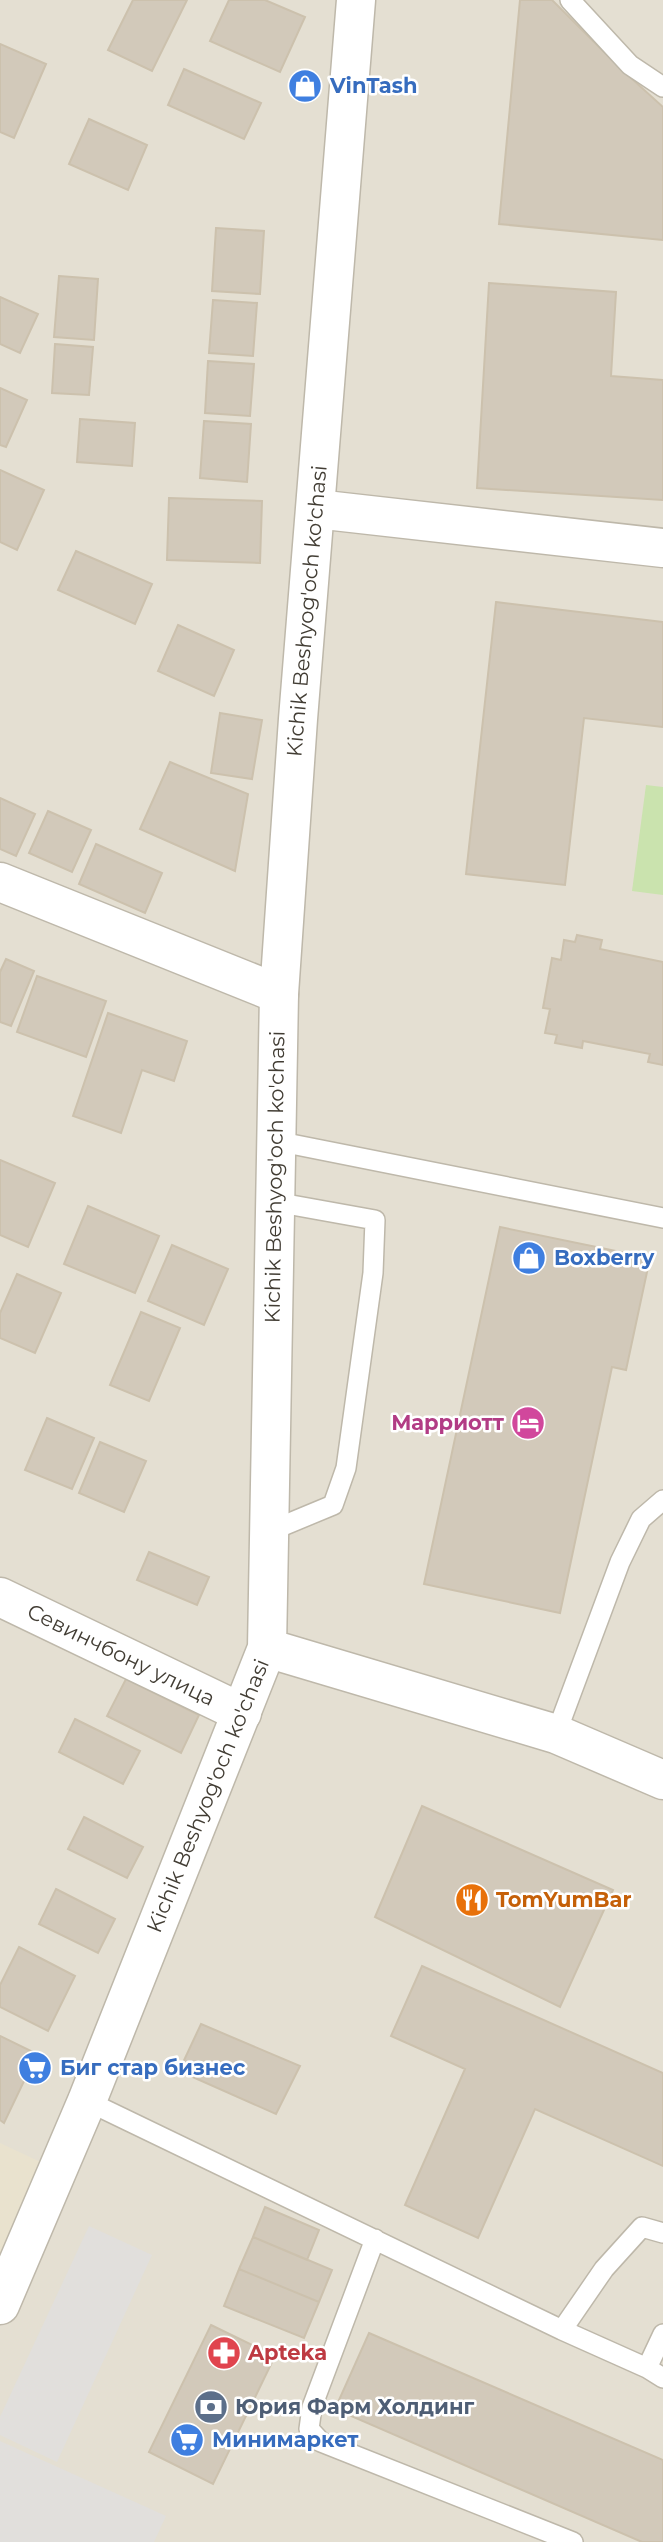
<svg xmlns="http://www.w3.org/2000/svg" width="663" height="2542" viewBox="0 0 663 2542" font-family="Montserrat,sans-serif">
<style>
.residential{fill:#e4dfd2}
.education{fill:#e9e2ce}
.green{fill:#cae3ae}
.parking{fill:#e1dfdc}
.building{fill:#d2c9ba;stroke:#ccc1ad;stroke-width:2}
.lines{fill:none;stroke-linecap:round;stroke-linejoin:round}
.service-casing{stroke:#beb8aa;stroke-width:22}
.minor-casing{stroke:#beb8aa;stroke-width:41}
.tertiary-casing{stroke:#beb8aa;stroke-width:41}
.service{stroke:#fff;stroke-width:19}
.minor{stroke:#fff;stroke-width:38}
.tertiary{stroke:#fff;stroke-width:38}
.labels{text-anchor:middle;stroke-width:5;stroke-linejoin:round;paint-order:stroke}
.shop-label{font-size:21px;font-weight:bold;fill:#366cbe;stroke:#fff;text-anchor:start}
.street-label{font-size:21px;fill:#423d34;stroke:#fff}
.hotel-label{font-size:21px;font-weight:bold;fill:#b23c85;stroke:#fff;text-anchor:end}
.food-label{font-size:21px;font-weight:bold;fill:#c56008;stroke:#fff;text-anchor:start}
.health-label{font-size:21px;font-weight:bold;fill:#be3a42;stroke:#fff;text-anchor:start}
.service-label{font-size:21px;font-weight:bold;fill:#4e5e75;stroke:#fff;text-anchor:start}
</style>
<rect width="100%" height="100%" fill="#f1ede4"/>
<path class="residential" d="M0,0H663V2542H0Z"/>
<path class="education" d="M0,2143L49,2166L0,2269Z"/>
<path class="green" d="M646,785L663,787V895L632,891Z"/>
<path class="parking" d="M89,2226L152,2255L57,2462L0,2435V2417Z
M0,2441L166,2516L154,2542H0Z"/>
<path class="building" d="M133,0H187L152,71L108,50Z
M229,0H265L305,17L280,72L210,41Z
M520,0H552L620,68L663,107V240L499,224Z
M0,44L46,64L14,138L0,132Z
M184,69L261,103L244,139L168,105Z
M89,119L147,145L128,190L69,164Z
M216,228L264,231L260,294L212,291Z
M59,276L98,279L94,340L54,337Z
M489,283L616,292L611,376L663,380V500L477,488Z
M0,297L38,314L20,353L0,344Z
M213,300L257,303L253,356L209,353Z
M55,344L93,347L89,395L52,393Z
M208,361L254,364L250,416L205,413Z
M0,388L27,400L6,447L0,445Z
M80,419L135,423L132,466L77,462Z
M204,421L251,424L247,482L200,478Z
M0,470L44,490L17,550L0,542Z
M169,498L262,501L260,563L167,560Z
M76,551L152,584L135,624L58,590Z
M496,602L663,622V727L584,718L565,885L466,874Z
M178,625L234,650L214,696L158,671Z
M220,713L262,720L252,779L211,773Z
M170,762L248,794L235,871L140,829Z
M0,798L35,814L16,856L0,849Z
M48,811L91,830L72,872L29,853Z
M96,844L162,873L145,913L79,884Z
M577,935L602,940L600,949L663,962V1065L648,1062L650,1054L583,1041L582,1048L555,1043L557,1035L545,1033L550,1009L543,1008L552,958L561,960L564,940L575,942Z
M6,959L34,971L11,1026L0,1022V972Z
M37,976L106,1001L86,1057L17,1032Z
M108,1013L187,1041L174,1081L142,1070L121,1133L73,1116Z
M0,1160L55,1183L28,1247L0,1235Z
M88,1206L159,1236L135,1293L64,1264Z
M500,1227L650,1258L626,1370L612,1367L560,1613L424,1584Z
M172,1245L228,1269L204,1325L148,1301Z
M17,1274L61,1293L35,1353L0,1338V1313Z
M141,1312L180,1328L149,1401L110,1385Z
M47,1418L94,1438L72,1489L25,1470Z
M100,1442L146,1461L124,1512L79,1493Z
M149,1552L209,1577L197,1605L137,1580Z
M126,1679L199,1715L181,1753L107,1716Z
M75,1719L140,1751L123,1784L59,1752Z
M422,1806L613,1890L560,2007L375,1917Z
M84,1817L143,1847L127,1878L68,1849Z
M56,1889L115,1919L98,1953L39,1924Z
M19,1947L75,1976L48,2031L0,2007V1985Z
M422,1966L663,2073V2166L535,2109L478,2238L405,2205L465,2069L391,2036Z
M201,2024L300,2066L276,2114L179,2071Z
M0,2036L37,2054L4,2123L0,2120Z
M265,2207L319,2230L307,2260L253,2237Z
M253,2237L332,2270L319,2302L239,2269Z
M239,2269L319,2302L304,2338L224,2306Z
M211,2325L275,2356L213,2484L149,2452Z
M369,2333L663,2460V2542H642L335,2409Z"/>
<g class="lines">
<g class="service-casing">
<path id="service" d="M570,0L630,65L663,87
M276,1141L663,1218
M268,1532L333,1505L346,1468L373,1273L375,1220L275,1202
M556,1734L620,1562L641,1519L663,1500
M87,2101L562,2330L647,2368L663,2378
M375,2239L312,2407L309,2429L321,2442L573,2542
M562,2330L604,2269L642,2227L663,2233
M647,2368L663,2334"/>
</g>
<g class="minor-casing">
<path id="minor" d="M316,509L663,548
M0,882L279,994
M0,1597L242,1713"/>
</g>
<g class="tertiary-casing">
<path id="tertiary" d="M267,1648L556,1734L663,1780
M0,2305L87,2101L267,1648L279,994L298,719L356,0"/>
</g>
<use href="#service" class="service"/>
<use href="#minor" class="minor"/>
<use href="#tertiary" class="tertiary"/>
</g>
<defs>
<g id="shop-disc" transform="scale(1.75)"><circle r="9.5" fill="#3f7fe0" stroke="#fff"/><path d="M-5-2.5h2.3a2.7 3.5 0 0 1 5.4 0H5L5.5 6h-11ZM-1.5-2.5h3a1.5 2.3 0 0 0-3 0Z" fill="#fff"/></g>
<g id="hotel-disc" transform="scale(1.75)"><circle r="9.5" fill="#d1479c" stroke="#fff"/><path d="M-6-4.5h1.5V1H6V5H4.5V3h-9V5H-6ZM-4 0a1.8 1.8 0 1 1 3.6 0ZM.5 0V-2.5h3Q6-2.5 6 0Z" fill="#fff"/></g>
<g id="restaurant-disc" transform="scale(1.75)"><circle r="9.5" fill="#e8710a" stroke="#fff"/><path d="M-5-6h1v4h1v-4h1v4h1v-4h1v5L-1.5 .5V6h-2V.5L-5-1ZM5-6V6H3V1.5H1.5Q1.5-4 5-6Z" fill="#fff"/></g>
<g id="supermarket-disc" transform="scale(1.75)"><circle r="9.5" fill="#3f7fe0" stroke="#fff"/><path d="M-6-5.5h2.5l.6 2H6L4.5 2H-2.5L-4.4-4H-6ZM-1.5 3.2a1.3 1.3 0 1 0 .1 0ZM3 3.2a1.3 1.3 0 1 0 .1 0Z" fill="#fff"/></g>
<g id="pharmacy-disc" transform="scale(1.75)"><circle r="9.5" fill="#e0444e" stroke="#fff"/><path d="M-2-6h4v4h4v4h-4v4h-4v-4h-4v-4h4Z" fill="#fff"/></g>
<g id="bank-disc" transform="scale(1.75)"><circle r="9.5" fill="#5c6f8a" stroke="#fff"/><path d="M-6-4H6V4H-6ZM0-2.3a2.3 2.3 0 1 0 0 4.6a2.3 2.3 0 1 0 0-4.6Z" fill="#fff"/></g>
</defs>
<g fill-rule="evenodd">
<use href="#shop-disc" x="305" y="86"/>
<use href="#shop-disc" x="529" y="1258"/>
<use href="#hotel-disc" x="528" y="1423"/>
<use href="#restaurant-disc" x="472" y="1900"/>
<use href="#supermarket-disc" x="35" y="2068"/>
<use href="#pharmacy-disc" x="224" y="2353"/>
<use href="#bank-disc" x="211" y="2407"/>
<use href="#supermarket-disc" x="187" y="2440"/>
</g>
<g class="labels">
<g class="shop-label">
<text x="330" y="93">VinTash</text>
<text x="554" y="1265">Boxberry</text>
<text x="60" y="2075">Биг стар бизнес</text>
<text x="212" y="2447">Минимаркет</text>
</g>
<g class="street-label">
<text transform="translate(307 611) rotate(-85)" y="7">Kichik Beshyog'och ko'chasi</text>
<text transform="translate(275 1177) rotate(-89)" y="7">Kichik Beshyog'och ko'chasi</text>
<text transform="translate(121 1655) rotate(26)" y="7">Севинчбону улица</text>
<text transform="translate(208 1796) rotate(-68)" y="7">Kichik Beshyog'och ko'chasi</text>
</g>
<g class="hotel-label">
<text x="504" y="1430">Марриотт</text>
</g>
<g class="food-label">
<text x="496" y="1907">TomYumBar</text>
</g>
<g class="health-label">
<text x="248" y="2360">Apteka</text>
</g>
<g class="service-label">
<text x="235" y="2414">Юрия Фарм Холдинг</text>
</g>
</g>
</svg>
